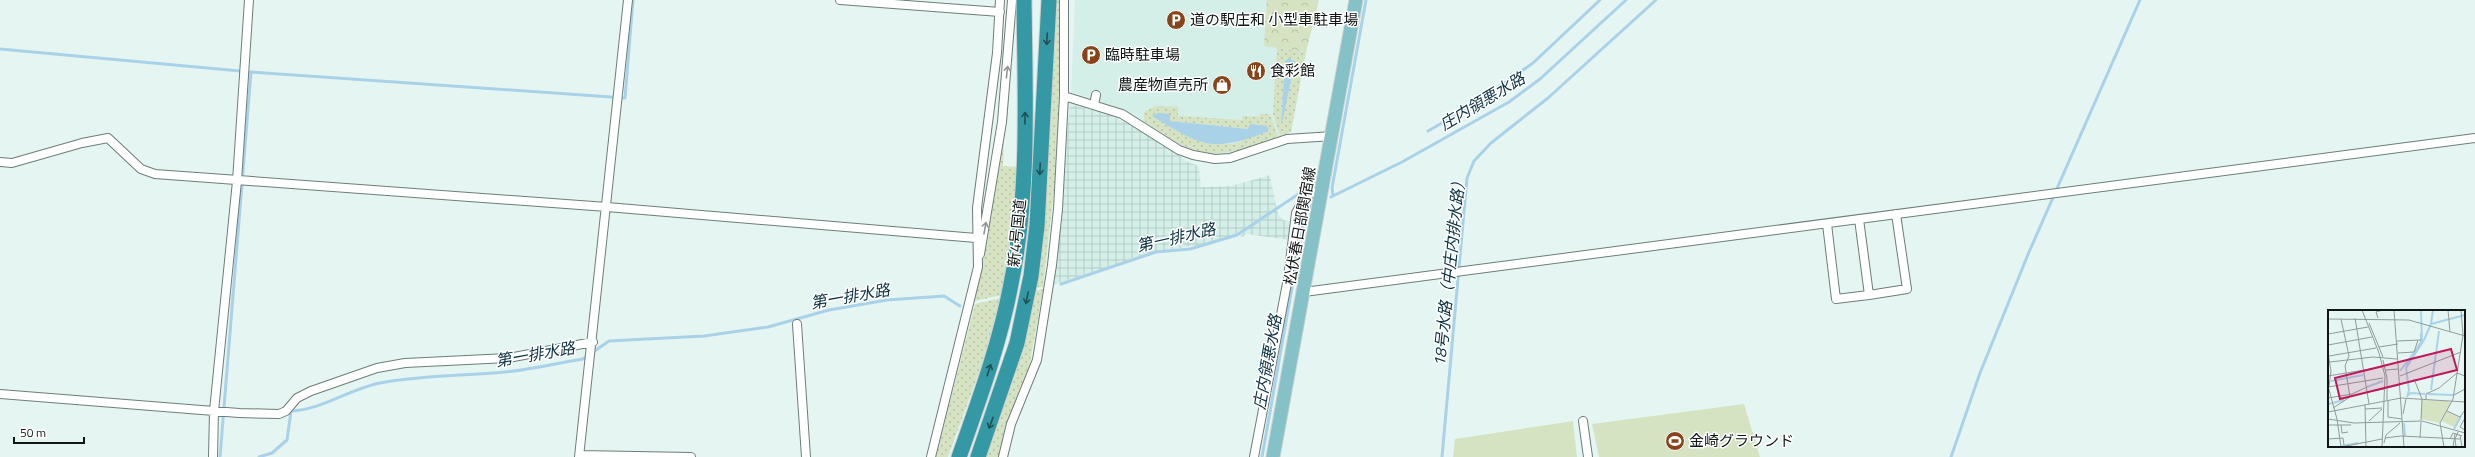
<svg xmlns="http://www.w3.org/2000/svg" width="2475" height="457" viewBox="0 0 2475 457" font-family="'Titillium Web','Noto Sans JP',sans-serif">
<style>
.built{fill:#d4efe8}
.industrial{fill:url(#industrial-grid)}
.grass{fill:url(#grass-dots);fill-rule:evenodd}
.park{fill:url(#park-crowns)}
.pitch{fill:#d5e3c3}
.water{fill:#a9d2e9}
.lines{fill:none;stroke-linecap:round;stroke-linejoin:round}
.stream{stroke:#a9d2e9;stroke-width:3}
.street-casing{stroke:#6d7d79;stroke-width:10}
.primary-casing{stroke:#cfd0d0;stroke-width:15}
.highway-casing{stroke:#cfd0d0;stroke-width:17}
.street{stroke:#fff;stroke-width:8}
.primary{stroke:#85c2c8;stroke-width:13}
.highway{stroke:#3499a4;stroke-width:15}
.oneway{stroke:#205155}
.oneway2{stroke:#939696}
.labels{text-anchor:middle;stroke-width:3;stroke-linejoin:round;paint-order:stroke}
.poi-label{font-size:15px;fill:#101615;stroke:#fff;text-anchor:start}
.street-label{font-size:15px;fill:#101615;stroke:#fff}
.water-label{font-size:16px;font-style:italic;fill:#0d3142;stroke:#fff}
.inset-river{fill:none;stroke:#a9d2e9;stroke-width:2}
.inset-road{fill:none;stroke:#909c9a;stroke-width:1}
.view{fill:#c2185b;fill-opacity:0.15;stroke:#c2185b;stroke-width:2}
.inset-edge{fill:none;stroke:#101615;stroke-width:2}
</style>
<defs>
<pattern id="industrial-grid" width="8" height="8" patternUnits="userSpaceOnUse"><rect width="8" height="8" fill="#d4efe8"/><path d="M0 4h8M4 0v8" fill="none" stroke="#b5ccc6"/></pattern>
<pattern id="grass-dots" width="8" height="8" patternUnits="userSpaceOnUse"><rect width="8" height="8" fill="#d5e3c3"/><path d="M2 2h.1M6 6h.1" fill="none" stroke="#b6c2a7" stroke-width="1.8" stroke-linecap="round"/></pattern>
<pattern id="park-crowns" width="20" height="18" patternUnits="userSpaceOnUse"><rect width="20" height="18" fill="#d5e3c3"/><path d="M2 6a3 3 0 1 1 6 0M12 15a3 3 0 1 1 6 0" fill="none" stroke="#b6c2a7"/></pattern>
</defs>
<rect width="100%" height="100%" fill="#e5f6f2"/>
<path class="built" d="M1075,0H1319L1306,52L1291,132L1243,150L1227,154H1210L1179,143L1117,107L1071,92Z"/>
<path class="industrial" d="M1070,104L1112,116L1150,135L1188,162L1199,166L1201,187L1231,186L1270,175L1277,211L1283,220L1294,222L1290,240L1246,234L1242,237L1239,234L1205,244L1156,252L1052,285Z"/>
<path class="grass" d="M1054,0H1062L1056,173L1043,287L1035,288Z
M1277,48L1306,52L1291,132L1280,136L1273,114ZM1286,59L1295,62L1281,124L1285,61Z
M1156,106L1178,107V116L1242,120V116L1260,117V114H1270L1278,137C1244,150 1213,162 1178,143C1166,136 1156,128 1144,121V112ZM1170,114V121L1249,129L1241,142C1203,150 1183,135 1152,115Z
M1004,138L1003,166L1017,167L1009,254L1002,295L975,301Z
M1043,289L1028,374L999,457H985L1015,376L1034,291Z
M1001,298L982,364L948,457H936L975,304Z"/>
<path class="park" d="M1267,0H1319L1306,52L1264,46Z"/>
<path class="pitch" d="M1744,404L1760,457H1599L1592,424Z
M1573,421L1577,457H1453L1455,439Z"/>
<path class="water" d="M1289,58L1295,62L1282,123L1281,124L1285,61Z
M1158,113L1170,114V121L1248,129L1250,124L1267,126L1269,131C1212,153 1203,147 1152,116Z"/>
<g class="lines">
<path class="stream" d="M0,49L251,72L625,98L633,0
M1428,131L1473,105L1533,63L1600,0
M1333,195L1332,188L1366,0
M1331,197L1402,162L1509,102L1540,79L1626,0
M1061,284L1156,252L1190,249L1237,235L1309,187
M593,352L609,341L704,336L768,327L829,310L887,300L944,296L960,306
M220,457L251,72
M259,457L272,453L287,440L291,411C322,410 349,389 380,383C421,375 463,376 505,372C531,370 557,363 583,359L588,355
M1262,457L1306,209L1313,205
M1442,457L1467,178L1474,161L1491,143L1548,98L1656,0
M1951,457L1980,373L2029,252L2140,0"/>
<g class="street-casing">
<path id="street" d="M840,0L1000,12
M1064,96L1122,114L1179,150L1193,155L1215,159L1230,158L1287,139L1333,136
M1094,105L1096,95
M0,162L12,163L82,143L108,138L141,169L155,174L607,207L976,238
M1827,224L1836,299L1869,295L1859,219
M980,254L1002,122L1012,0
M1304,292L2475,138
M1869,295L1907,289L1896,214
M797,324L806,457
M0,394L239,413L279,414L286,411L297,398L311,391L377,368L405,363L508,358L593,342
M1583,421L1588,457
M580,455L691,457
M213,457L214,411L237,181L249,0
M579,457L628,0
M931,457L978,267L977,208L997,53L1000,0
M1003,457L1011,424L1037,360L1052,265L1058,209L1064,96V0
M1254,457L1288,278L1296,213L1305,197L1313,192L1322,193"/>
</g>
<g class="primary-casing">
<path id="primary" d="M1273,457L1356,0"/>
</g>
<g class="highway-casing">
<path id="highway" d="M959,457C979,400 1000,343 1011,284C1030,191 1025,94 1024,0
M978,457L1017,343L1031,276L1037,226L1049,0"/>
</g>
<use href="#street" class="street"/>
<use href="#primary" class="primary"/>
<use href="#highway" class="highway"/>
</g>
<defs><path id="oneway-shaft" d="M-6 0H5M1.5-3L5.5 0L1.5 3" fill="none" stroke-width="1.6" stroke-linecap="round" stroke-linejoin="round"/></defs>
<g class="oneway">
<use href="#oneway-shaft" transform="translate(1047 39) rotate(93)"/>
<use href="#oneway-shaft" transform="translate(1025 118) rotate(-89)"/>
<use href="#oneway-shaft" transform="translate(1040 169) rotate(93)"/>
<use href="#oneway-shaft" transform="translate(1027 298) rotate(101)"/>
<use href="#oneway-shaft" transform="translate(989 370) rotate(-72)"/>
<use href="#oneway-shaft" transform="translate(991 423) rotate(110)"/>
</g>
<g class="oneway2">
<use href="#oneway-shaft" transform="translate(1007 72) rotate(-84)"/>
<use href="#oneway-shaft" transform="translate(985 228) rotate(-80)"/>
</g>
<defs>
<g id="parking-disc" transform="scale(1)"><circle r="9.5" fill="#884319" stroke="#fff"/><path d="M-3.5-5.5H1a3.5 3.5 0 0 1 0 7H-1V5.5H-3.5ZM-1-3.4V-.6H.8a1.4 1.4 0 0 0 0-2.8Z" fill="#fff"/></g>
<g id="restaurant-disc" transform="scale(1)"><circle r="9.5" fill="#884319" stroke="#fff"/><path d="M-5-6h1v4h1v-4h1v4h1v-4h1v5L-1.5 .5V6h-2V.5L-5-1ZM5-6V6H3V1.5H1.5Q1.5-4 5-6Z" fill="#fff"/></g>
<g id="shop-disc" transform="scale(1)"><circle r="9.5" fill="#884319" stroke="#fff"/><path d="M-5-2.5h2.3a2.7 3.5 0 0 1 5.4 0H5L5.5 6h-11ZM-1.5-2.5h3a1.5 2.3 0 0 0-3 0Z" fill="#fff"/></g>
<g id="stadium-disc" transform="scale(1)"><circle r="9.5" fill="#884319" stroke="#fff"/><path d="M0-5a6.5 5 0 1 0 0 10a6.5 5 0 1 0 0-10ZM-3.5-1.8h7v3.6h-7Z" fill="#fff"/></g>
</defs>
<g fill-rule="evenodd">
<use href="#parking-disc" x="1176" y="20"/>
<use href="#parking-disc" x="1091" y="55"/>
<use href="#restaurant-disc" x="1256" y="71"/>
<use href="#shop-disc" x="1222" y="85"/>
<use href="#stadium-disc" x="1675" y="441"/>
</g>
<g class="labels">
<g class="poi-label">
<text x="1190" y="25">道の駅庄和 小型車駐車場</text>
<text x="1105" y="60">臨時駐車場</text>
<text x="1270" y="76">食彩館</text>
<text x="1208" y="90" text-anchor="end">農産物直売所</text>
<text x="1689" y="446">金崎グラウンド</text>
</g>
<g class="street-label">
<text transform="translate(1300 226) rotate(-80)" y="5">松伏春日部関宿線</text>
<text transform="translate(1017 233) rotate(-84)" y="5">新4号国道</text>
</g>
<g class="water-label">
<text transform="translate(1482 101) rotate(-31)" y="6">庄内領悪水路</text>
<text transform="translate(1176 237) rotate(-13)" y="6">第一排水路</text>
<text transform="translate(1449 270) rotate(-84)" y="6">18号水路（中庄内排水路）</text>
<text transform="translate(850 296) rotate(-10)" y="6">第一排水路</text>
<text transform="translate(535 354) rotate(-10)" y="6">第一排水路</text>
<text transform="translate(1267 362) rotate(-80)" y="6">庄内領悪水路</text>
</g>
</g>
<g transform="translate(2328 310)">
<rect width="137" height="137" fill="#e5f6f2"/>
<path d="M94,90L120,91L123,94L111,113L93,109ZM119,101L132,107L126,117L114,111Z" fill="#d5e3c3"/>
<path class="inset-river" d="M103,14L137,5M78,55L93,32V23M72,61L94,32L93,0M3,71L35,65M39,77L55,71M103,80L111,21M100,84L125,85M79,86L83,83L97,84M79,87L81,80L78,58L96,30L103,14L105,0M1,94L16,90M76,113L77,126M126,119L133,106M14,136L30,133"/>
<path class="inset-road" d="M34,0L51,43L57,66L54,137M66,0L76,137M120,0L122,22M27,8L41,94M50,8L48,2L55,0M0,9L81,10L137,26M41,13L55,47M0,24L40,17M69,31L93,30M0,35L44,27M51,37L70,34M0,43L3,61L1,77M70,43L86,42L90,30M1,46L48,38M55,50L59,68V90M2,52L45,47L69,49M58,60L70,59M0,66L54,57M72,66L133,42M86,69L94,89L93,110M0,76L9,109L13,137M0,77L55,68M59,78L72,75M40,82L56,79M126,85L137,79M0,88L24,84L39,77M98,89V84L111,78L129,63L137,66M60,90V107L74,109M37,95L38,137M5,98L22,87L17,56L21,46L13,9M37,99L54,98M119,101L132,107L137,100M0,102L73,88L137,92M75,104L78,89M137,108L132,117L137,120M0,109L26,113L94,111L137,123M41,111L54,99M0,115H23M13,115L14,123L20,122M132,125L134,137M57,128L73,126L132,129M92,128L93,112M0,129L15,128L16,135M122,129L125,123L134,126M56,133L58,125L72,113M13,137L54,129M116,137L112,113L125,89L135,25L133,0M125,137L127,124M128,137L127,129L130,122"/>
<path class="view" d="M123,39L129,60L12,89L7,68Z"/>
<rect width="137" height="137" class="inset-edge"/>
</g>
<path d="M14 437v6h70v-6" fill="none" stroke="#101615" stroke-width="2"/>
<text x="20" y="437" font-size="12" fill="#101615" stroke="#ffffff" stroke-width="3" paint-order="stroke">50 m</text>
</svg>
